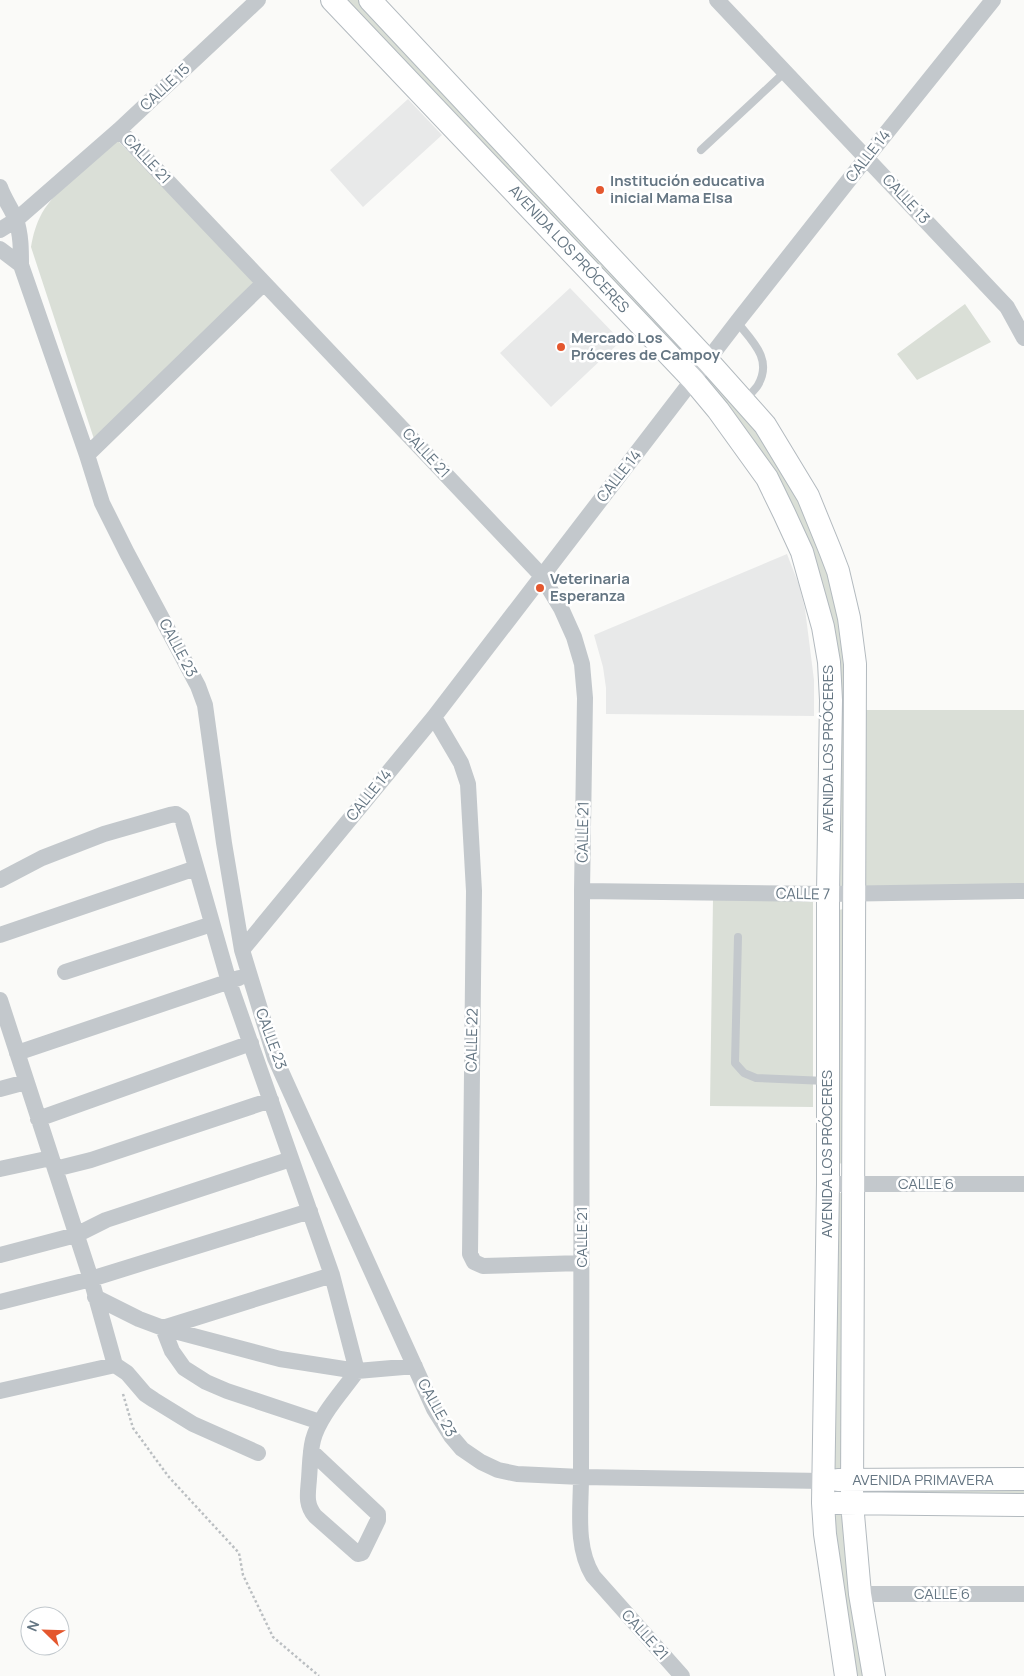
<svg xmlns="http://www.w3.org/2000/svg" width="1024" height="1676" viewBox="0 0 1024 1676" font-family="Manrope,sans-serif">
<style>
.built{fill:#e8e9e9}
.green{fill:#dadfd7}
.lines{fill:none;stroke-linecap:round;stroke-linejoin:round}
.secondary-casing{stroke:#b3babf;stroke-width:24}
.path{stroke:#bbbfc2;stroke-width:2.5;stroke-dasharray:2.5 2.5;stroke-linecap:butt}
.lane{stroke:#c3c8cc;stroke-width:8}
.street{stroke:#c3c8cc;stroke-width:16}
.secondary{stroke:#fff;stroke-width:22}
.poi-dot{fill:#e4572e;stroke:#fff;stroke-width:2}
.labels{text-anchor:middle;stroke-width:5;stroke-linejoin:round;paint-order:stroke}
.street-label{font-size:15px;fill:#657683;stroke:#fff}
.poi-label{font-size:15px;font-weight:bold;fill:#657683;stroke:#fff;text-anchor:start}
</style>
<rect width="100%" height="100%" fill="#fafaf8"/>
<path class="built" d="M408,99L442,135L363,207L330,170Z
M570,288L621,341L551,407L500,353Z
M787,554L799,585L805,609L814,680V716L606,714V688L603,667L594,635Z"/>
<path class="green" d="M340,0H361L697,362L693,368Z
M116,139L257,283L94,439L31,247C33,235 36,224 42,213C57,188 94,159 116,139Z
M965,304L991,342L917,380L897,354Z
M709,372L783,464L826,556L843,631L848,884L837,888L822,599L703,378Z
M863,710H1024V884L860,887Z
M713,899L813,900V1107L710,1106Z
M843,909L848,912L846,1163L834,1164L835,911Z
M838,1193H844L842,1470L832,1471Z
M872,1486L1024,1487V1498L871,1497Z
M841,1514L845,1519L866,1676H851L832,1516Z"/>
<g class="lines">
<g class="secondary-casing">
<path id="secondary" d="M332,0L693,380L718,410L767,478L784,513L802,552L823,627L829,662L831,700L828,894V1184L823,1503L825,1534L846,1676
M370,0L708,361L765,425L808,496L830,550L838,571L849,618L855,664L852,1503L860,1594L874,1676
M838,1480L1024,1479
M836,1503L1024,1505"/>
</g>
<path class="path" d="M123,1394L133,1428L168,1476L239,1553L243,1575L273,1637L319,1676"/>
<path class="lane" d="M701,150L785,72
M737,322C752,341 773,359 758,385C755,390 749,395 745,400
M738,937L735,1063L744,1073L756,1078L826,1081"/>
<path class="street" d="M717,0L1007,307L1024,338
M119,130L541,575L561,608L574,637L582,664L585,698L582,891L581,1477C581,1509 575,1547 593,1576L682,1676
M0,187C4,199 12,209 16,220C21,234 21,250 21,265L87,455L102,503L127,553L198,686L205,705L224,843L242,950L275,1058L434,1409L451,1436L462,1449L481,1462L498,1470L517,1474L581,1477L823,1481
M0,230L16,220L119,130L258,0
M0,249L21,265
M87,455L264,283
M434,717L461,763L468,784L474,891L470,1254L474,1262L483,1266L582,1263
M0,880L42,858L104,834L170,815L176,814L182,818L229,982L332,1275L357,1371C343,1391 319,1416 313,1440C310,1452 310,1466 309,1479C308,1493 305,1504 315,1516L358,1554L362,1553L378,1520V1514L311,1451
M582,891L828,894L1024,891
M0,935L196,868
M242,950L434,717L737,322L867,157L993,0
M65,972L212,924
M0,1000L91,1279L115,1365L127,1373L145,1394L154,1400L193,1424L258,1453
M17,1053L239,978
M0,1089L26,1082
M38,1119L251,1043
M0,1169L51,1158
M55,1169L91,1160L271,1100
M828,1184H1024
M0,1255L76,1235L106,1220L291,1159
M95,1297L139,1319L163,1328L280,1359L357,1371L415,1366
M0,1302L91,1279L310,1211
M0,1391L115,1365
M320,1422L227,1391L206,1382L184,1368L172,1351L163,1328L332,1275
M860,1594H1024"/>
<use href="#secondary" class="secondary"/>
</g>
<g class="poi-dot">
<circle cx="600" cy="190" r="5"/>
<circle cx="561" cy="347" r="5"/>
<circle cx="540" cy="588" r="5"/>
</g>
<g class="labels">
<g class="street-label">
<text transform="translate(165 87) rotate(-43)" y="5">CALLE 15</text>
<text transform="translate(868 156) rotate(-52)" y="5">CALLE 14</text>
<text transform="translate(147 159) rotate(47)" y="5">CALLE 21</text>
<text transform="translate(906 199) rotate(47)" y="5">CALLE 13</text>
<text transform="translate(569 249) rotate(47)" y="5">AVENIDA LOS PRÓCERES</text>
<text transform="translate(426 453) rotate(47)" y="5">CALLE 21</text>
<text transform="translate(619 476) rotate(-52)" y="5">CALLE 14</text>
<text transform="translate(178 648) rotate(62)" y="5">CALLE 23</text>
<text transform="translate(828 749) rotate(-90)" y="5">AVENIDA LOS PRÓCERES</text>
<text transform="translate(369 795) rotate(-51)" y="5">CALLE 14</text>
<text transform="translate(583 832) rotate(-89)" y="5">CALLE 21</text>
<text transform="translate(803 894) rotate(1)" y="5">CALLE 7</text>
<text transform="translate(271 1039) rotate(70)" y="5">CALLE 23</text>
<text transform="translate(472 1040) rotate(-89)" y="5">CALLE 22</text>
<text transform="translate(827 1154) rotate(-90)" y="5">AVENIDA LOS PRÓCERES</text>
<text x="926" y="1189">CALLE 6</text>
<text transform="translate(582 1237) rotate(-90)" y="5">CALLE 21</text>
<text transform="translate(437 1408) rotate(61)" y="5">CALLE 23</text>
<text x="923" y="1485">AVENIDA PRIMAVERA</text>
<text x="942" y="1599">CALLE 6</text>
<text transform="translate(645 1635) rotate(48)" y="5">CALLE 21</text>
</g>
<g class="poi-label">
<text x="610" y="186">Institución educativa<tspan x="610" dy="17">inicial Mama Elsa</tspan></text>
<text x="571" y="343">Mercado Los<tspan x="571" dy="17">Próceres de Campoy</tspan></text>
<text x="550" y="584">Veterinaria<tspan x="550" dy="17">Esperanza</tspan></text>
</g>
</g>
<g transform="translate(45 1631) rotate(293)"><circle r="24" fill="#ffffff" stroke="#c1c8cd"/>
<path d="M0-4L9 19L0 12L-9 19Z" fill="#e4572e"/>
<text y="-8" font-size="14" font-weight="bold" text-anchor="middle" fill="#657683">N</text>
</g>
</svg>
